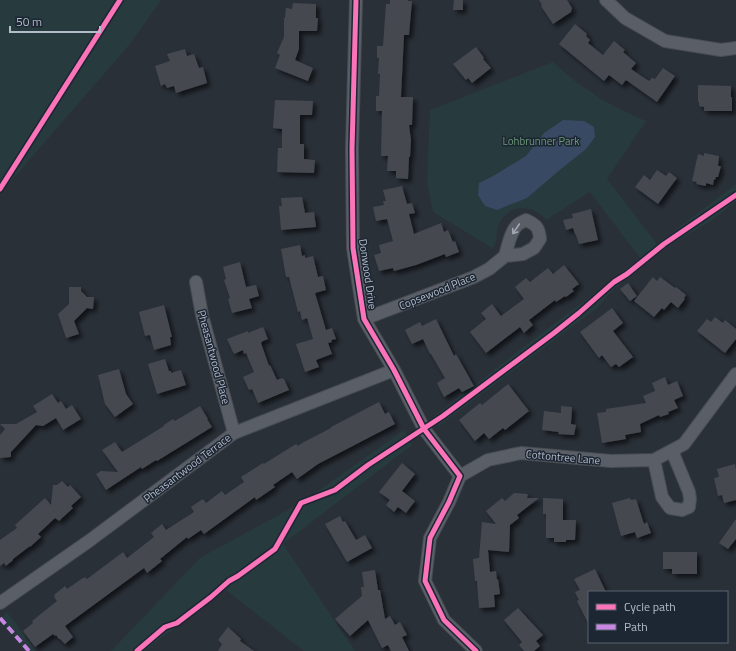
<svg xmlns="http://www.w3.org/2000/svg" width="736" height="651" viewBox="0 0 736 651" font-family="'Titillium Web',sans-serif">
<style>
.green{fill:#273a3e}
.water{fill:#384963}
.building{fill:#444950;filter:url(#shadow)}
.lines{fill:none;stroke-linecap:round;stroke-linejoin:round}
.street-casing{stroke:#484c53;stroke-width:14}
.street{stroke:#5a5e66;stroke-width:12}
.quiet{stroke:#c787e3;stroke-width:4;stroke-dasharray:8 4;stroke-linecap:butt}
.cycleway-casing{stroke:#1d2633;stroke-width:8}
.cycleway{stroke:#fb73b8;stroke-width:5}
.oneway{stroke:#a2a9b5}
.labels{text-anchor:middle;stroke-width:3;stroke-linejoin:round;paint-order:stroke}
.park-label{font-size:11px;fill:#6b9a76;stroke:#1d2633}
.street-label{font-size:11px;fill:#b4bcc9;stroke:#1d2633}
</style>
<defs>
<filter id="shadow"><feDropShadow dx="3.5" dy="3.5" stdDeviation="2" flood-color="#0009"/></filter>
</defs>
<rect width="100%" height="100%" fill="#2a3038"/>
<path class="green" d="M0,0H161L130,44L0,194Z
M553,62C563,71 574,81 585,88C604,102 625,112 646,121L607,179L657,244L736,184V201L711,221L671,244L615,288L596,309L439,426L434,416L640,258L590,192L546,220C533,204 509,203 499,224C495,232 499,241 492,248L433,212L427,182L430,110Z
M404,430L412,445L283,544L355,651H304L226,590L144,651H111L200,558L304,501Z
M7,612L36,651H25L1,619L3,616Z"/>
<path class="water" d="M563,120L584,121L594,127L595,137L586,149L561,169L527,198L497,210L485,206L478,195L479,183L493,176L526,156L544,133Z"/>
<path class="building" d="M390,0H408V1H412L409,35H404L401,97H413L412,125H409L411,140L410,157H409L408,179L396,178V171H387L388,156H381L382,111H376V96H379L380,74H378L379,58H377V46H383L386,4H390Z
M454,0H463V10H453Z
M539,0H567L572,8L571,12L553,24L541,6L542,5Z
M293,3L316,4V18H318L317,31H299V49L295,60L313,68L308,81L275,68L280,55L277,53L284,37V18H285L286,8L292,9Z
M575,24L587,34L586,36L590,40L588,43L603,55L614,41L625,50L623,52L636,63L631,69L649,81L652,78L655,79L663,68L675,76L657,102L626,80L622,85L609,75L604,81L559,44Z
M476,47L484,58L483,59L491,68L472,83L468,78L466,80L453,64Z
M185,49L187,56L194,54L199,68L203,67L207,83L176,93L174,86L167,88L165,84L161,86L155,66L170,61L167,54Z
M698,85L731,86V97H732V111H704V107L699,106V102H698Z
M275,100L313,101L312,115H300V144H304V159L315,160L314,173L277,172L278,148H282V129L273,128Z
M704,153L719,156L718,166H721L718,177H716L715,180L714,179L713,185L706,183V186L696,184L697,182L692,181L698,154L704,156Z
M657,170L666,176L669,172L677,178L658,204L635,187L644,175L650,180Z
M402,186L407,204L412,203L415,213L409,214L414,234L441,223L444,232L448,230L453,242L455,241L459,252L446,257L445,254L416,265L394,271L393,268L379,271L374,255L381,253L379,245L393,241L387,219L376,221L373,207L384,205L383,201H386L383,190Z
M302,197L305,213L314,212L316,227L281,230L279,206H282L281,198Z
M591,209L598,240L579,244L576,235L575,234L573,228L566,230L563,220L573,218L572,214Z
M300,245L302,256L305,255V258L313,256L318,277L323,276L326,290L315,293L326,330L332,328L336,339L331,340L332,342L328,343L332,354L316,360L319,367L305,372L296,344L313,339L307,318L302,320L300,311L298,312L289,277H286L281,249Z
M240,262L246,287L256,285L259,296L249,299L252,308L232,313L228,299L230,298L224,280L226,279L223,267Z
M564,265L579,284L572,289L574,291L566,297L565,296L556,302L555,300L529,320L533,325L524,333L520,327L486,353L470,332L486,319L481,313L492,304L501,316L524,299L515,287L526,278L530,282L548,268L553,274Z
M653,277L657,281L660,277L675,288L676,287L686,295L684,298L685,299L678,308L671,302L664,310L662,308L654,317L634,301Z
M628,283L637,296L630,301L620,289Z
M69,287H81V291L87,297H94L93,309L87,308L74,321L79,334L66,338L58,314L69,304Z
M164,305L172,337H170L171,345L154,350L150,335L145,336L139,312Z
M612,308L623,323L613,331L633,357L619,367L616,364L611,367L602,355L599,358L580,332Z
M715,317L723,323L725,320L736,329V339L725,353L697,331L707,319L711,322Z
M436,319L454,356L456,354L474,386L462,392L459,388L444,397L437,383L445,378L431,354H430L423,339L412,344L405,330L420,322L422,326Z
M263,327L268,339L261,342L262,343H261L269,366L270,365L277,380L282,378L283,379H284L289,390L258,403L252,389L249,390L243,377L254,372L246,353L244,354L243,350L234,354L227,339L248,331V333Z
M165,359L169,371H171V373L181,370L186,385L157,394L148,364Z
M119,369L126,394L133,404L115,417L105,404L98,375Z
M665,377L668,385L677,381L683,396L674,400L678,408L668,412L669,414L660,417L659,415L640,424L641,432L625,435L626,439L602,443L597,413L606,412V409L646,403L643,396L655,391L652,383Z
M508,384L529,411L505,430L503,428L489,439L484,433L475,441L459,420L480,403L482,405Z
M52,394L58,403L61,401L66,409L72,405L81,419L63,430L56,418L43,426L36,425L11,452V457L0,458V435L5,429L0,424H16L37,412L33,406Z
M379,402L385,414L389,412L395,424L318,464L297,479L292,472L273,485L275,487L256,500L255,497L204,534L201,530L188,539L187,537L160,559L162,561L147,573L144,568L65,626L73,637L65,644L60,639H59L56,635L55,636L53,634L35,647L23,631L33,623L32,621L57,601L54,597L55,596L54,595L65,586L67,589L83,578H84L85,577L87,579L123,552L127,558L154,537L151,533L162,524L166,530L194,512L191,507L203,499L206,503L222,491L225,495L244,482L241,477L263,463L264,464L296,444L298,446L304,442L331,428V427Z
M200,406L208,419H207L212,427L157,461L156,460L142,469L141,467L106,490L96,474L101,471L118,472L102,450L115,442L122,452L164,426V425L173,419L175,421Z
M561,406L572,407L571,424L576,425L574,435L558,434L559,432L542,430L544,411L561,413Z
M402,463L415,474L402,491L415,501L406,513L398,507L394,512L386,505L390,500L379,492Z
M735,464L736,470V500L724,503L722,495L718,496L714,478L719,477L717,469Z
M62,481L68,487L70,485L81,497L71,506L73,508L59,521L55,518L38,534L41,537L30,547V546L13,559V560L6,566L4,563L0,566V540L17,528L15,525L45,498L51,505L53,485H57Z
M514,493L528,494L527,498H539L517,515L519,518L510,525L509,552L488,550L490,572L496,571L497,580L498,579L500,594L494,595L495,607L479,608L477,581H475L473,559L479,558L482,522L496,524L486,511L502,498L505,501Z
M543,498L563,499V520H576L575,540H566V542H554V538H546V514H543Z
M630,498L631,500L636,499L644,524L647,522L651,533L637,538L635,532L621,536L612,503Z
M340,516L343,522L345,521L356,540L365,535L372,548L347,562L325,524Z
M736,519V539L728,549L719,543Z
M663,552H697V574H672V569H663Z
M595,569L606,592H589V625L577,601L579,600L575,592L580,590L574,579Z
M375,570L378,590H380L385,619L390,616L395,625L400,622L407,635L402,637L409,651H391L388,645L382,648L368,620L350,636L335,619L362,596L361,587H364L362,572Z
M518,608L543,635L536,641L540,646L534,651H524L519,645L522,642L504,620Z
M228,627L241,639L240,641L254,651H218L222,644L218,640Z"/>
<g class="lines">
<g class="street-casing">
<path id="street" d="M356,0L352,149L353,248L364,319L394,370L424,429L460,476
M606,0L625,18L665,41L721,50L736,48
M196,282L202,315L234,433
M364,319L474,277L489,269L505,256L523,254L534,248L540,239C539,228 537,225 526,220C524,221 522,222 520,223C511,228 508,246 505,256
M654,460L662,497L670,508L682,510L689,507L690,499L689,492L672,451
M0,603L89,541L234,433L394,370
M476,651L444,620L425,581L430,538L449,502L460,476L488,460L521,453L611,461L654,460L684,444L736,374"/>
</g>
<use href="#street" class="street"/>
<path class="quiet" d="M0,618L29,651"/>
<g class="cycleway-casing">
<path id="cycleway" d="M356,0L352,149L353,248L364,319L394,370L424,429L460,476L449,502L430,538L425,581L444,620L476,651
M0,189L120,0
M137,651L165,627L177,623L211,597L229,581L238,576L275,549L301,503L335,490L368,465L443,416L554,333L579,313L614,282L627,274L664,244L736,195"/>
</g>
<use href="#cycleway" class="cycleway"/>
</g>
<defs><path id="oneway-shaft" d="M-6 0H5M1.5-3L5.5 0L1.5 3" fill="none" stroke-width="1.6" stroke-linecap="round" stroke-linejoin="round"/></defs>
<use class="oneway" href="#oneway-shaft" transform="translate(516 229) rotate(124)"/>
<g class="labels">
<g class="park-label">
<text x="541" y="145">Lohbrunner Park</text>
</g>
<g class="street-label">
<text transform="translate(368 274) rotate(82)" y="4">Donwood Drive</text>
<text transform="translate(437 291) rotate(-22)" y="4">Copsewood Place</text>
<text transform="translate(214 357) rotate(75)" y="4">Pheasantwood Place</text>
<text transform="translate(563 457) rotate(5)" y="4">Cottontree Lane</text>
<text transform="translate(187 468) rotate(-37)" y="4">Pheasantwood Terrace</text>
</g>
</g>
<rect x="588" y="591" width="140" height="52" fill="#1d2633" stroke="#59626f"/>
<rect x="596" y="604" width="20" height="6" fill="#fb73b8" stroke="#59626f"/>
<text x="624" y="611" font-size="12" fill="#b4bcc9">Cycle path</text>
<rect x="596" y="624" width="20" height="6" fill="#c787e3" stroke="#59626f"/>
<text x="624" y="631" font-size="12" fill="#b4bcc9">Path</text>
<path d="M10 26v6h90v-6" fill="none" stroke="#b4bcc9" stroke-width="2"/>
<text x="16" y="26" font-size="12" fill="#b4bcc9" stroke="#1d2633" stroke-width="3" paint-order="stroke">50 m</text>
</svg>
